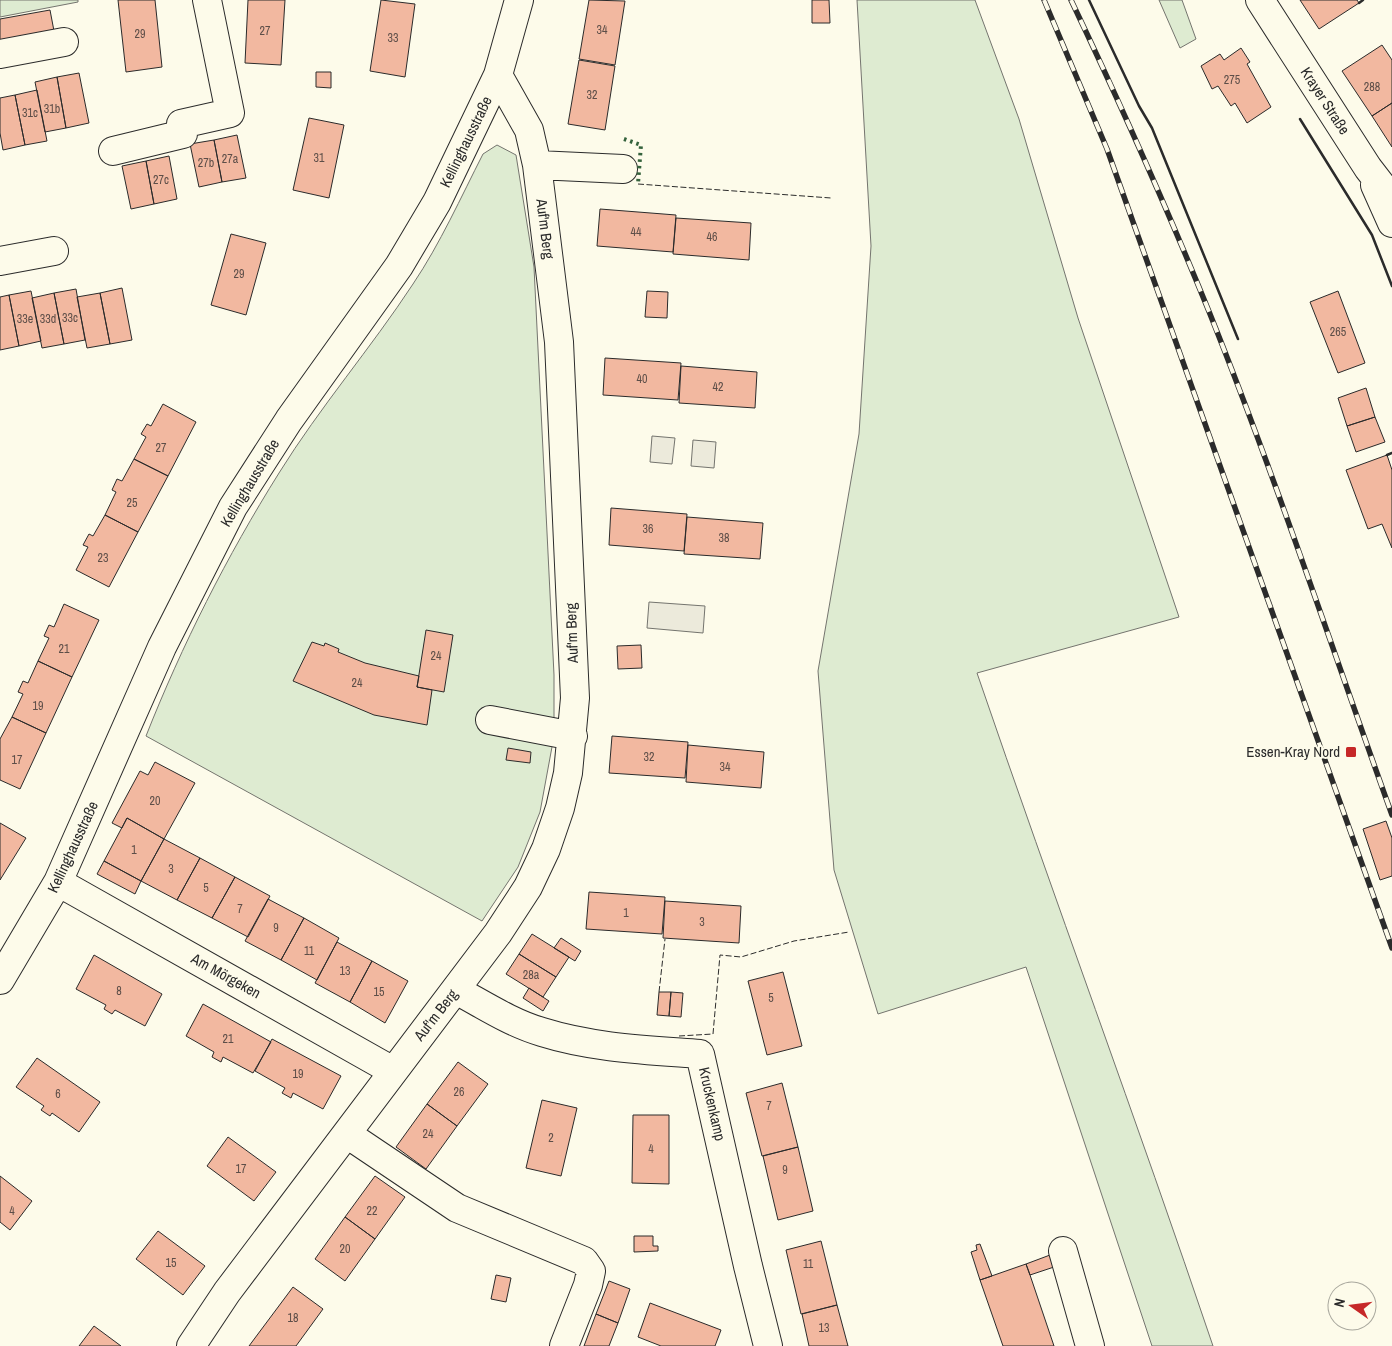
<svg xmlns="http://www.w3.org/2000/svg" width="1392" height="1346" viewBox="0 0 1392 1346" font-family="'Archivo Narrow',sans-serif">
<style>
.green{fill:#deebd1;stroke:#74746e}
.parking{fill:#eceadb;stroke:#74746e}
.building{fill:#f2b8a0;stroke:#2b2b2b}
.lines{fill:none;stroke-linecap:round;stroke-linejoin:round}
.minor-casing{stroke:#2b2b2b;stroke-width:30}
.major-casing{stroke:#2b2b2b;stroke-width:30}
.minor{stroke:#fdfbea;stroke-width:28}
.major{stroke:#fdfbea;stroke-width:28}
.rail-casing{stroke:#2b2b2b;stroke-width:5.5}
.rail{stroke:#fdfbea;stroke-width:4;stroke-dasharray:11;stroke-linecap:butt}
.hedge{stroke:#34623c;stroke-width:4;stroke-dasharray:2.5 4;stroke-linecap:butt}
.fence{stroke:#2b2b2b;stroke-width:1;stroke-dasharray:6 2.5;stroke-linecap:butt}
.wall{stroke:#2b2b2b;stroke-width:2.5}
.poi-dot{fill:#c62828;stroke:#fdfbea;stroke-width:2}
.labels{text-anchor:middle;stroke-width:4;stroke-linejoin:round;paint-order:stroke}
.number-label{font-size:12px;fill:#5d4e48}
.street-label{font-size:15px;fill:#2b2b2b;stroke:#fdfbea}
.poi-label{font-size:15px;fill:#2b2b2b;stroke:#fdfbea;text-anchor:end}
</style>
<rect width="100%" height="100%" fill="#fdfbea"/>
<path class="green" d="M0,0H78V2L0,17Z
M857,0H975L1019,119L1078,318L1179,617L977,673C1054,898 1137,1121 1213,1346H1152L1026,967L878,1014L834,870L818,671L859,434L871,246Z
M1159,0H1182L1196,39L1180,48Z
M497,145L516,155L534,267L554,675V736L540,812L518,867L482,921L146,736C182,645 227,556 279,473C320,407 371,348 413,284C440,244 461,197 483,154Z"/>
<path class="parking" d="M652,436L675,438L672,464L650,462Z
M693,440L716,442L714,468L691,466Z
M649,602L705,606L703,633L647,628Z"/>
<path class="building" d="M118,0H155L162,67L126,72Z
M248,0H285L281,65L245,63Z
M381,0L415,4L405,77L370,71Z
M589,0L625,1L615,65L579,59Z
M812,0H829L830,23H812Z
M1300,0H1357L1359,3L1319,29Z
M50,10L54,31L0,41V19Z
M1382,45L1392,60V103L1372,116L1342,71Z
M1241,48L1250,62L1247,64L1271,107L1247,123L1235,103L1231,106L1218,86L1212,89L1201,66L1220,54L1224,60Z
M579,60L615,66L605,130L568,124Z
M316,72H331V88L316,87Z
M79,73L89,123L66,128L57,77Z
M57,77L66,128L45,132L35,82Z
M37,90L47,141L25,145L15,95Z
M15,95L25,145L3,150L0,133V98Z
M1392,103V147L1372,116Z
M309,118L344,125L329,198L293,190Z
M237,135L246,178L222,182L214,140Z
M214,140L222,182L199,187L190,144Z
M169,156L177,199L154,204L146,161Z
M146,161L154,204L131,209L122,166Z
M600,209L676,215L673,252L597,246Z
M676,218L751,223L749,260L673,254Z
M231,234L266,243L246,315L211,305Z
M122,288L132,340L110,344L100,293Z
M76,289L85,340L64,344L54,293Z
M31,291L41,341L19,346L9,295Z
M647,291L668,292L667,318L645,317Z
M1338,291L1365,363L1338,373L1310,302Z
M54,293L64,344L42,348L32,298Z
M100,293L110,344L87,348L77,297Z
M9,295L19,346L0,350V297Z
M605,358L681,363L678,400L603,395Z
M681,366L757,372L755,408L679,403Z
M1366,388L1375,417L1347,426L1338,398Z
M163,404L196,422L168,476L134,459L146,437L141,434L147,424L151,426Z
M1375,417L1385,442L1356,452L1347,426Z
M1387,455L1392,470V548L1382,524L1368,529L1346,470Z
M134,459L168,476L138,532L105,515L116,492L112,490L117,479L122,481Z
M611,508L687,514L684,551L609,545Z
M105,515L138,532L109,587L76,570L88,547L83,545L89,534L93,536Z
M687,517L763,523L760,559L684,554Z
M64,604L99,620L72,677L38,661L49,638L44,636L49,625L54,627Z
M426,630L453,635L444,692L417,687Z
M312,642L324,646L325,643L339,649L338,652L365,663L419,676L417,687L432,690L427,725L374,715L293,681Z
M641,645L642,668L618,669L617,646Z
M38,661L72,677L46,733L12,717L23,694L18,692L23,681L28,683Z
M12,717L46,733L20,789L0,780V739Z
M612,736L688,742L685,778L609,773Z
M688,745L764,752L761,788L686,782Z
M508,748L531,752L530,763L506,760Z
M155,762L195,783L164,839L127,818L122,828L112,823L140,771L148,775Z
M127,818L164,839L141,881L104,861Z
M1386,821L1392,838V876L1380,880L1363,829Z
M0,823L26,838L0,880Z
M164,839L200,858L177,900L141,881Z
M200,858L235,877L212,918L177,900Z
M104,861L141,881L135,894L97,874Z
M235,877L270,896L248,937L212,918Z
M589,892L665,897L662,934L586,929Z
M268,899L304,918L281,960L245,941Z
M665,901L741,906L739,943L663,938Z
M304,918L339,938L317,980L281,960Z
M532,934L569,957L556,977L519,954Z
M561,938L581,951L575,961L554,948Z
M337,942L372,961L350,1002L315,983Z
M519,954L556,977L543,997L506,974Z
M94,955L162,994L145,1026L115,1010L112,1014L104,1009L106,1005L76,989Z
M372,961L408,981L385,1023L350,1002Z
M783,972L802,1046L767,1055L748,981Z
M529,988L549,1001L543,1011L523,998Z
M659,992H671L669,1016L657,1015Z
M671,992L683,993L681,1017L669,1016Z
M203,1004L271,1042L253,1073L223,1057L221,1062L212,1057L214,1052L186,1036Z
M272,1039L341,1076L323,1109L293,1093L291,1098L282,1093L285,1088L255,1071Z
M37,1058L100,1102L79,1132L52,1113L50,1116L41,1110L44,1106L16,1087Z
M458,1062L488,1084L457,1126L427,1104Z
M782,1083L798,1147L762,1156L746,1093Z
M542,1100L577,1108L561,1176L526,1168Z
M427,1104L457,1126L426,1169L396,1147Z
M633,1115H669V1184L632,1183Z
M228,1137L276,1172L254,1201L207,1166Z
M798,1147L813,1211L778,1220L763,1156Z
M0,1176L32,1201L10,1230L0,1222Z
M375,1176L405,1197L375,1239L345,1217Z
M345,1217L375,1239L345,1281L315,1259Z
M158,1231L205,1266L183,1295L136,1259Z
M634,1236H653V1246H658V1251L634,1252Z
M821,1241L837,1305L801,1314L786,1250Z
M980,1244L992,1276L980,1280L971,1252L977,1250L976,1245Z
M1050,1255L1054,1267L1030,1275L1026,1264Z
M1026,1264L1030,1275L1054,1346H1003L980,1280Z
M496,1275L511,1278L506,1302L491,1299Z
M609,1281L630,1289L618,1323L596,1314Z
M293,1287L323,1309L296,1346H249Z
M650,1303L721,1330L715,1346H661L638,1337Z
M837,1305L848,1346H809L802,1314Z
M596,1314L618,1323L609,1346H584Z
M94,1326L121,1346H79Z"/>
<g class="lines">
<g class="minor-casing">
<path id="minor" d="M0,54L64,42
M113,151L183,134L181,124L230,113L207,0
M537,165L623,169
M0,261L54,251
M490,720L573,736
M58,882L393,1071
M0,980L58,882L162,647L233,507L289,420L399,266L437,202L498,75L519,0
M456,990C484,1005 511,1023 542,1032C593,1048 647,1050 700,1054L748,1266L768,1346
M347,1134L457,1208L584,1261L591,1271L588,1285L564,1346
M1063,1251L1090,1346
M191,1346L227,1292L498,933L528,887L546,849L560,808L568,773L575,698L559,342L537,165L529,130L498,75"/>
</g>
<g class="major-casing">
<path id="major" d="M1260,0L1368,168L1392,199
M1375,185L1392,223"/>
</g>
<use href="#minor" class="minor"/>
<use href="#major" class="major"/>
<g class="rail-casing">
<path id="rail" d="M1044,0L1107,149L1392,948
M1071,0C1120,103 1167,208 1210,314C1276,479 1332,648 1392,815"/>
</g>
<use href="#rail" class="rail"/>
<path class="hedge" d="M624,139L641,145L638,184"/>
<path class="fence" d="M638,184L831,198
M659,992L665,939
M679,1036L713,1034L720,955L741,957L794,941L849,932"/>
<path class="wall" d="M1089,0L1139,106L1152,128L1238,339
M1359,3L1363,0
M1300,119L1372,235L1392,286
M1387,455L1392,453"/>
</g>
<rect class="poi-dot" x="1345" y="746" width="12" height="12" rx="2.5"/>
<g class="labels">
<g class="number-label">
<text x="602" y="34">34</text>
<text x="265" y="35">27</text>
<text x="140" y="38">29</text>
<text x="393" y="42">33</text>
<text x="1232" y="84">275</text>
<text x="1372" y="91">288</text>
<text x="592" y="99">32</text>
<text x="52" y="113">31b</text>
<text x="30" y="117">31c</text>
<text x="319" y="162">31</text>
<text x="230" y="163">27a</text>
<text x="206" y="167">27b</text>
<text x="161" y="184">27c</text>
<text x="636" y="236">44</text>
<text x="712" y="241">46</text>
<text x="239" y="278">29</text>
<text x="70" y="322">33c</text>
<text x="25" y="323">33e</text>
<text x="48" y="323">33d</text>
<text x="1338" y="336">265</text>
<text x="642" y="383">40</text>
<text x="718" y="391">42</text>
<text x="161" y="452">27</text>
<text x="132" y="507">25</text>
<text x="648" y="533">36</text>
<text x="724" y="542">38</text>
<text x="103" y="562">23</text>
<text x="64" y="653">21</text>
<text x="436" y="660">24</text>
<text x="357" y="687">24</text>
<text x="38" y="710">19</text>
<text x="649" y="761">32</text>
<text x="17" y="764">17</text>
<text x="725" y="771">34</text>
<text x="155" y="805">20</text>
<text x="134" y="854">1</text>
<text x="171" y="873">3</text>
<text x="206" y="892">5</text>
<text x="240" y="913">7</text>
<text x="626" y="917">1</text>
<text x="702" y="926">3</text>
<text x="276" y="932">9</text>
<text x="309" y="955">11</text>
<text x="345" y="975">13</text>
<text x="531" y="979">28a</text>
<text x="119" y="995">8</text>
<text x="379" y="996">15</text>
<text x="771" y="1002">5</text>
<text x="228" y="1043">21</text>
<text x="298" y="1078">19</text>
<text x="459" y="1096">26</text>
<text x="58" y="1098">6</text>
<text x="769" y="1110">7</text>
<text x="428" y="1138">24</text>
<text x="551" y="1142">2</text>
<text x="651" y="1153">4</text>
<text x="241" y="1173">17</text>
<text x="785" y="1174">9</text>
<text x="12" y="1215">4</text>
<text x="372" y="1215">22</text>
<text x="345" y="1253">20</text>
<text x="171" y="1267">15</text>
<text x="808" y="1268">11</text>
<text x="293" y="1322">18</text>
<text x="824" y="1332">13</text>
</g>
<g class="street-label">
<text transform="translate(1325 101) rotate(57)" y="5">Krayer Straße</text>
<text transform="translate(466 142) rotate(-64)" y="5">Kellinghausstraße</text>
<text transform="translate(545 229) rotate(83)" y="5">Auf'm Berg</text>
<text transform="translate(250 483) rotate(-59)" y="5">Kellinghausstraße</text>
<text transform="translate(572 633) rotate(-92)" y="5">Auf'm Berg</text>
<text transform="translate(73 847) rotate(-65)" y="5">Kellinghausstraße</text>
<text transform="translate(226 976) rotate(29)" y="5">Am Mörgeken</text>
<text transform="translate(436 1015) rotate(-52)" y="5">Auf'm Berg</text>
<text transform="translate(712 1104) rotate(77)" y="5">Kruckenkamp</text>
</g>
<g class="poi-label">
<text x="1340" y="757">Essen-Kray Nord</text>
</g>
</g>
<g transform="translate(1352 1306) rotate(284)"><circle r="24" fill="#fdfbea" stroke="#a9a89e"/>
<path d="M0-4L9 19L0 12L-9 19Z" fill="#c62828"/>
<text y="-8" font-size="14" font-weight="bold" text-anchor="middle" fill="#2b2b2b">N</text>
</g>
</svg>
